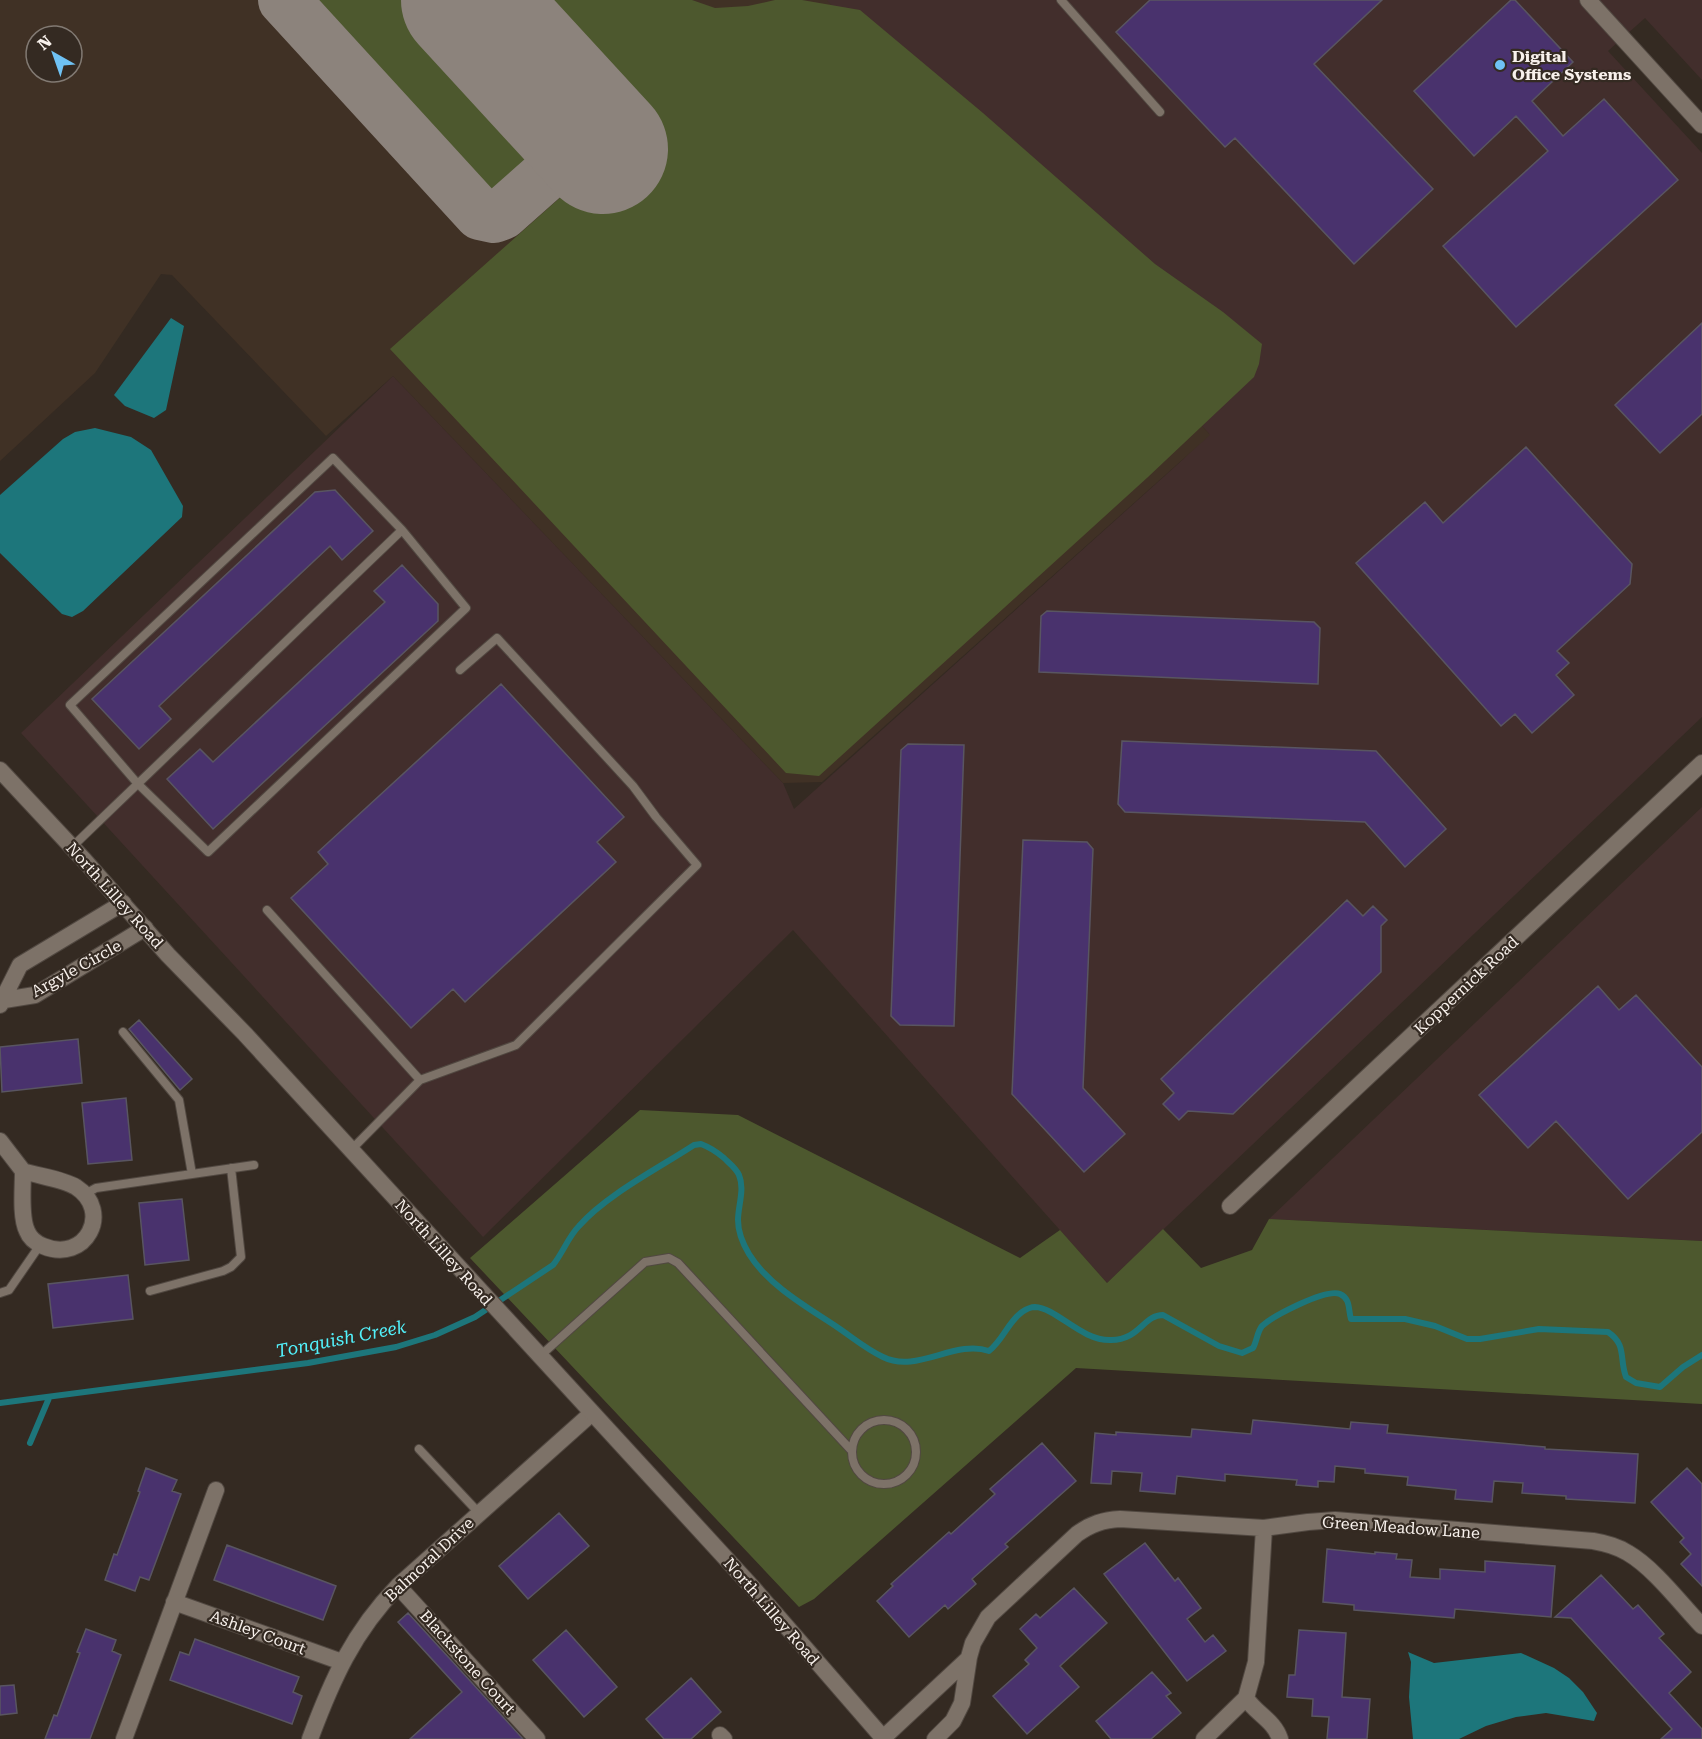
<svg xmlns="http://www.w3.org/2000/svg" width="1702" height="1739" viewBox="0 0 1702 1739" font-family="'Roboto Serif',serif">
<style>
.industrial{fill:#422e2c}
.built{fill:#403125;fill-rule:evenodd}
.green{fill:#4d582e}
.water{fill:#1d767b}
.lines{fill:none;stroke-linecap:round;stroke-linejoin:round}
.stream{stroke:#1d767b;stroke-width:6}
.taxiway{stroke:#8c837c;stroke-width:52}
.runway{stroke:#8c837c;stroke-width:130}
.building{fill:#49326d;stroke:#595561;stroke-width:1.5}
.service-casing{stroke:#514841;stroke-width:10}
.minor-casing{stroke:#514841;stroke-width:18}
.tertiary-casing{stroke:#514841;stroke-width:18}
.service{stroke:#7d7268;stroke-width:8}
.minor{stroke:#7d7268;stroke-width:16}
.tertiary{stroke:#7d7268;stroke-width:16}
.poi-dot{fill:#6fc2f4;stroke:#342a22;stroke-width:2}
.labels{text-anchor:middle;stroke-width:4.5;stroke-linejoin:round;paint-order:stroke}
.poi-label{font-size:16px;font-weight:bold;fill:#f8f1ec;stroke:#342a22;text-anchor:start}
.street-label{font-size:16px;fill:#f8f1ec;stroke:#342a22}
.water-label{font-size:18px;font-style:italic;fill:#52f1fb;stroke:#342a22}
</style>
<rect width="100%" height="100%" fill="#342a22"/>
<path class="industrial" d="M823,0H1702V80L1645,18L1608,51L1702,153V717L1107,1283L793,930L483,1237L21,733L393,376L783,783L794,809L1179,463L1209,434Z
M1702,807V1241L1269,1219Z"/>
<path class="built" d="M0,0H827L1210,435L822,782L783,783L393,376L326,436L172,275L161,274L95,373L0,461ZM36,36H72V72H36Z"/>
<path class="green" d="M302,0H410L542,146C532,171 515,183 491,195L487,194L455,170Z
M517,0H692L715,8L748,6L775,0H802L860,10L983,113L1155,264L1223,312L1262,344L1259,364L1254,377L1148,477L819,776L786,773L390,349L636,130Z
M640,1110L738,1115L1020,1258L1060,1230L1107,1283L1163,1229L1201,1268L1252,1250L1269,1219L1702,1241V1404L1076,1368L814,1599L799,1607L470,1258Z"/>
<path class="water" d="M171,318L184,326L166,410L154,418L125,406L114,395Z
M95,428L131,437L151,450L183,506L182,517L83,611L72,617L62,614L0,553V495L63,439L75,432Z
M1408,1652L1434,1663L1521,1653L1554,1668L1569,1678L1583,1692L1597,1713L1594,1721L1546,1713L1516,1717L1486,1726L1459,1739H1413L1409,1697L1411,1662Z"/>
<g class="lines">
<path class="stream" d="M0,1403L308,1363L396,1347L435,1335L475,1317L553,1265C563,1253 568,1237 579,1226C606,1195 659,1168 694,1145L701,1144C709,1147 717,1152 724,1158C729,1163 736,1168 739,1175C745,1189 738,1206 738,1220C738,1233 743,1244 749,1254C769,1286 807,1307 837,1327C852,1337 866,1349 883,1357C917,1374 955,1339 989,1351C1003,1340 1008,1322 1022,1312C1025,1310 1031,1307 1035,1307C1057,1308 1081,1341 1111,1340C1140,1340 1143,1315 1163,1315L1219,1346L1242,1353L1253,1348C1257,1341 1257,1332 1262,1326C1273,1316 1326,1288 1340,1294C1351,1299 1348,1310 1351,1319H1405L1435,1326L1467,1339H1480L1539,1329L1608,1332C1627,1345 1619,1358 1626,1377L1636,1383L1660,1387L1683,1367L1702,1355
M30,1443L49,1398"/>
<path class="taxiway" d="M284,0L480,214L494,217L502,214L590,136"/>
<path class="runway" d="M466,0L603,149"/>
</g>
<path class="building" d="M1150,0H1382L1314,64L1433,189L1354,264L1235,138L1225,147L1116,32Z
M1511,0H1515L1573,62L1532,101L1563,136L1604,99L1678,180L1516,327L1443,246L1548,151L1516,116L1474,156L1414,91Z
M1702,323V414L1660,453L1615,405Z
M1526,447L1632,564L1630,584L1557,651L1569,663L1556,675L1574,695L1532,733L1515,714L1501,726L1356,563L1425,502L1443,523Z
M335,490L373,531L342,560L330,546L159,706L171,719L139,749L92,699L315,492Z
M402,565L438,604V621L213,829L167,779L200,749L213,762L385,602L374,591Z
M1047,611L1314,622L1320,628L1318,684L1039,672L1041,616Z
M501,684L624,817L597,842L616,862L465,1002L453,989L411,1028L291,898L328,864L318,852Z
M1122,741L1376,751L1446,829L1405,867L1365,822L1125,812L1118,804Z
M908,744L964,745L954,1026L900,1025L891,1016L901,750Z
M1023,840L1087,842L1093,849L1083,1088L1125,1134L1084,1172L1012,1094Z
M1347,900L1363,916L1373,906L1387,920L1381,926V972L1233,1114L1188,1111L1179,1120L1163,1104L1174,1093L1161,1079Z
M1598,986L1619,1010L1636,995L1702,1067V1132L1628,1199L1556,1121L1528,1148L1479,1095Z
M139,1020L192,1079L180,1090L129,1029Z
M78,1039L82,1083L2,1092L0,1047Z
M126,1098L132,1160L88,1164L82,1103Z
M182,1199L189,1260L145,1265L139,1203Z
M128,1275L133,1319L53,1328L48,1284Z
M1253,1420L1350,1429L1351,1422L1388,1425L1387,1433L1545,1447V1449L1638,1454L1635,1503L1566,1499V1496L1522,1493L1523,1483L1494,1481L1492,1502L1455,1499L1456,1490L1407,1485L1408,1477L1365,1473V1469L1335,1466L1334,1482L1318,1481V1487L1296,1485L1297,1480L1225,1474V1481L1177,1476L1175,1494L1140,1491L1142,1473L1112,1471L1111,1484L1091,1483L1095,1433L1116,1435V1432L1191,1437L1192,1429L1251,1434Z
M1042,1443L1076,1481L1005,1544L1008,1547L972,1579L976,1584L948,1609L945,1605L909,1637L877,1601L893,1586L891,1584L949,1532L951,1534L995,1494L990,1489Z
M146,1468L177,1480L172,1491L181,1494L149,1580L140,1577L135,1591L105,1580L114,1554L117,1555L140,1492L138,1491Z
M1687,1468L1702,1484V1586L1681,1564L1691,1554L1680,1542L1684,1538L1651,1502Z
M559,1513L589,1546L528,1599L499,1566Z
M1145,1543L1175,1581L1178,1578L1201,1608L1187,1619L1205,1642L1213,1635L1226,1651L1187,1681L1104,1574Z
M227,1545L336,1586L323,1620L214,1580Z
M1327,1549L1375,1554V1552L1397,1554L1396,1559L1412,1560L1410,1577L1440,1579V1569L1485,1572V1561L1555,1566L1551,1617L1455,1609L1454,1618L1354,1610V1605L1323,1602Z
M1601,1575L1633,1609L1638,1605L1664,1634L1659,1638L1691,1672L1669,1693L1702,1729V1739H1661L1672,1729L1571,1618L1555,1617Z
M1074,1588L1107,1623L1060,1666L1079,1687L1027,1734L993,1696L1029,1664L1025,1660L1037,1648L1020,1629L1036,1614L1040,1618Z
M408,1613L473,1684L523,1739H410L462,1692L398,1622Z
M86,1629L116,1640L112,1651L121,1655L90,1739H45L54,1715L57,1716L80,1653L77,1652Z
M566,1630L617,1687L584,1717L533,1660Z
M1299,1630L1346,1633L1342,1697L1370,1699L1367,1739H1327L1329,1717L1312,1716L1313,1699L1287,1697L1289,1675H1295Z
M195,1639L299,1677L293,1692L302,1696L292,1724L170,1680L180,1652L189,1655Z
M1152,1672L1171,1693L1166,1696L1181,1713L1151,1739H1111L1096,1721Z
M691,1678L721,1712L691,1739H664L646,1719Z
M14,1685L17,1713L0,1715V1686Z"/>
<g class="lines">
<g class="service-casing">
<path id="service" d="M1061,0L1160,112
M72,847L402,530L333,458L70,705L137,783L208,852L466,608L402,530
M267,910L420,1080
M123,1032L179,1100L192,1174
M351,1150L420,1080L516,1045L697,865L656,817L633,786L497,638L460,670
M85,1194L96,1188L254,1165
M150,1291L223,1271L231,1267L241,1257L231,1168
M0,1293L9,1290L40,1245
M540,1356L645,1262L669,1258L678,1263L851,1450
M852 1452a32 32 0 1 1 64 0a32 32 0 1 1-64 0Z
M419,1449L479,1513"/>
</g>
<g class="minor-casing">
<path id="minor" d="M1588,0L1702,125
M4,1000L35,995L145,928
M0,1005L20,965L123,903
M0,1141L23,1171
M23,1171C38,1176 63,1179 76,1187C113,1211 86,1264 43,1246C36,1243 30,1239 27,1231C20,1217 23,1187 23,1171Z
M1230,1206L1702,763
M398,1586L537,1739
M174,1602L342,1662
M1246,1698L1256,1662L1264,1528
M720,1735L724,1739
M883,1738L969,1658
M124,1739L216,1490
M310,1739C332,1680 353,1632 398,1586L592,1413
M935,1739L953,1721L962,1703L969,1657L973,1643L988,1617L1077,1534C1091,1524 1103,1520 1120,1519L1264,1528L1308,1522L1335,1520L1593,1541C1605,1543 1617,1546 1628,1553C1654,1568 1681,1604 1702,1626
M1204,1739L1246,1698C1256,1714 1274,1720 1280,1739"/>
</g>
<g class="tertiary-casing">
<path id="tertiary" d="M0,770L85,861L168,955L245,1034L753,1588L884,1739"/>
</g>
<use href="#service" class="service"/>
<use href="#minor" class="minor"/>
<use href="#tertiary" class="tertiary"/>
</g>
<circle class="poi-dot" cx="1500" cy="65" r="6"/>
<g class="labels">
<g class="poi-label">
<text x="1512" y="62">Digital<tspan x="1512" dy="18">Office Systems</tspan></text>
</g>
<g class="street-label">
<text transform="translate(115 895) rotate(48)" y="6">North Lilley Road</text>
<text transform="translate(76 968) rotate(-29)" y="6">Argyle Circle</text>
<text transform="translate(1466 985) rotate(-43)" y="6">Koppernick Road</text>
<text transform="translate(444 1252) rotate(48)" y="6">North Lilley Road</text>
<text transform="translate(1401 1527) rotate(4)" y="6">Green Meadow Lane</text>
<text transform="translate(429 1559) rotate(-43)" y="6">Balmoral Drive</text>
<text transform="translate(772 1611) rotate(49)" y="6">North Lilley Road</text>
<text transform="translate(258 1632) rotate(20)" y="6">Ashley Court</text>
<text transform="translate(468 1662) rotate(48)" y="6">Blackstone Court</text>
</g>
<g class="water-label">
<text transform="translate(341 1339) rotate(-11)" y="6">Tonquish Creek</text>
</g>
</g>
<g transform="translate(54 54) rotate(320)"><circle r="28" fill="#342a22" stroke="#827a73" stroke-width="1.5"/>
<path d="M0-4.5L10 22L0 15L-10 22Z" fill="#6fc2f4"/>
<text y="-9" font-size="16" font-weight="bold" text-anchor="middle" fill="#f8f1ec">N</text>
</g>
</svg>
